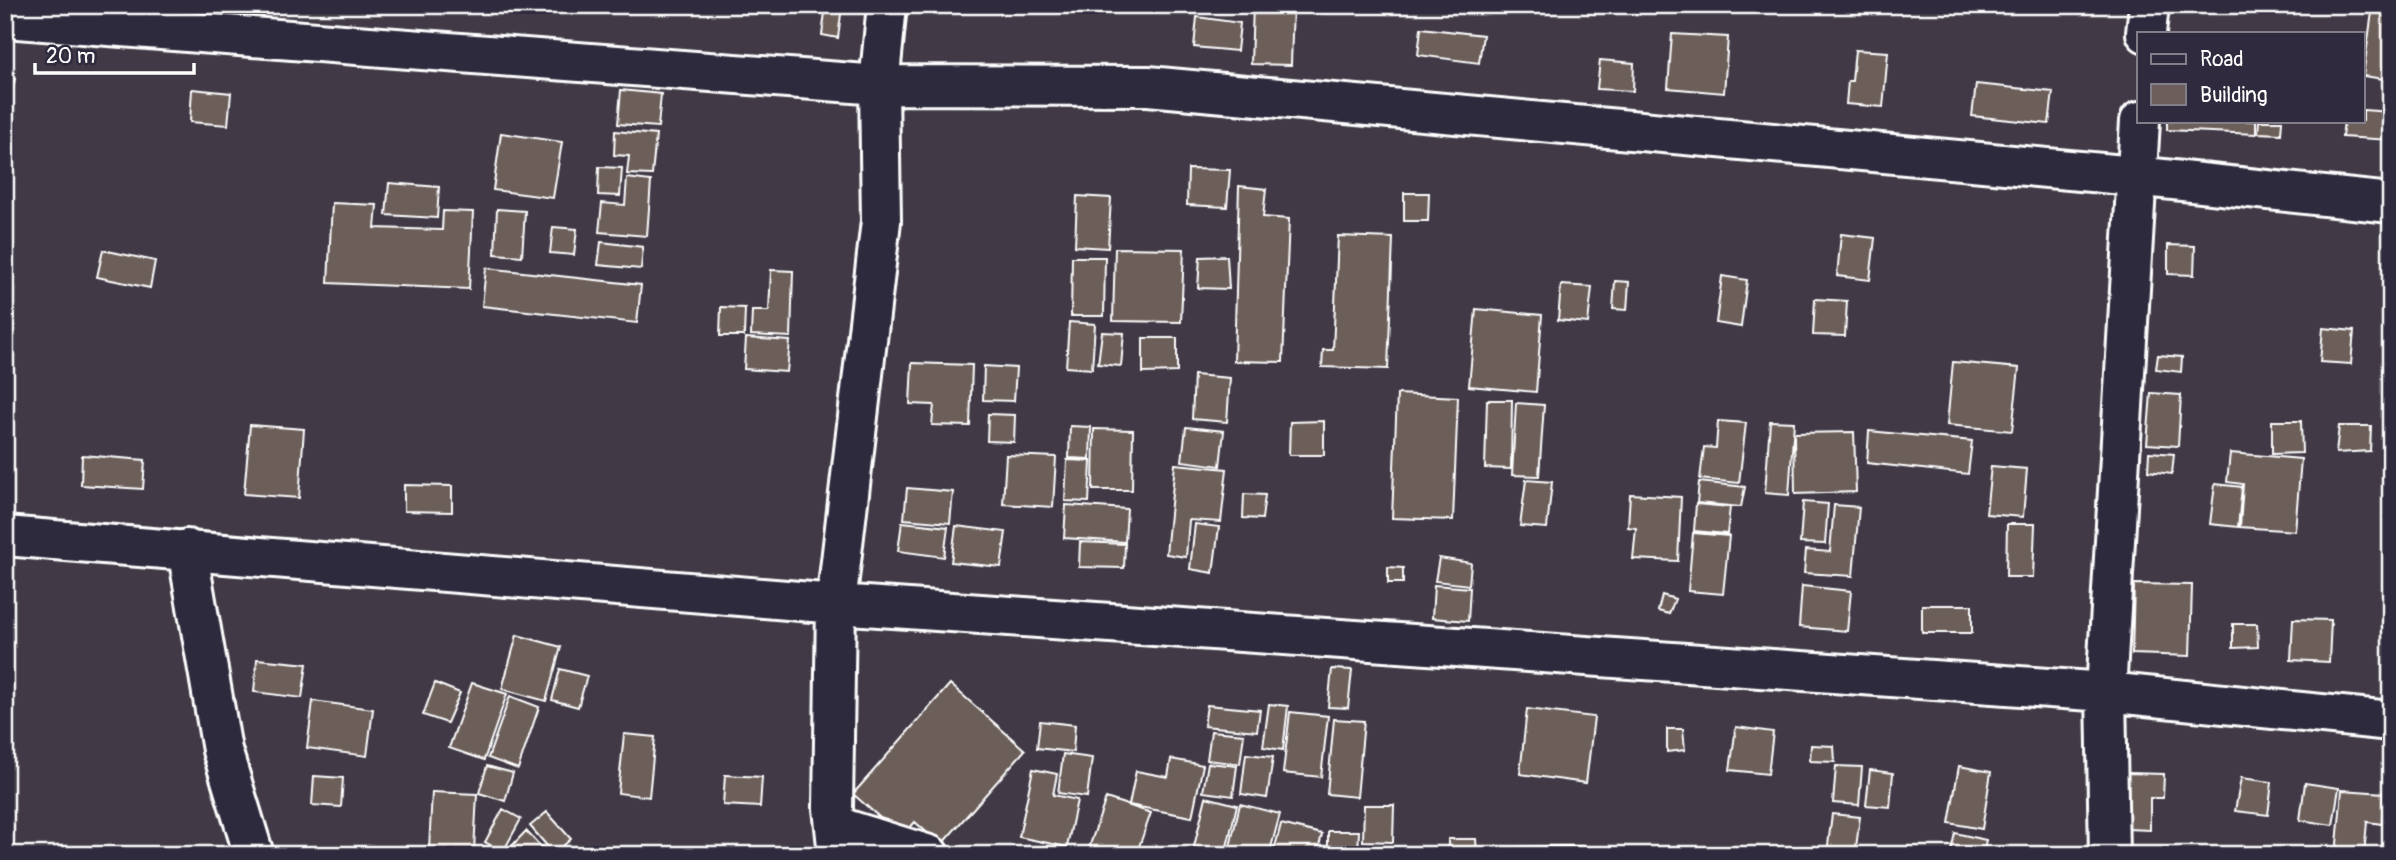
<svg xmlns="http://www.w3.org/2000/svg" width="2396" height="860" viewBox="0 0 2396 860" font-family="Pangolin,sans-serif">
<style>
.building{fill:#6c5e5a;stroke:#fff;stroke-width:2}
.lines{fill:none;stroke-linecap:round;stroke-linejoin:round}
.street-casing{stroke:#fff;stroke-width:44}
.street{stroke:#2f2a3d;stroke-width:38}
</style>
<rect width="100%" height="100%" fill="#413a46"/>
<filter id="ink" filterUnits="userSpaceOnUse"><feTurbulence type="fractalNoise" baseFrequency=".0143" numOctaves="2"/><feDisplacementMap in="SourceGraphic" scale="14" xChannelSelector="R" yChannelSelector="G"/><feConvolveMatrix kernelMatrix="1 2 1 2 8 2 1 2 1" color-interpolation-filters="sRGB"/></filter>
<g filter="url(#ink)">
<path class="building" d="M676,5H727V9Z
M826,5L842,6L838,38L822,35Z
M1253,5H1293L1291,65L1251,64Z
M2373,5H2391V80L2363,76Z
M1197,17L1240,23L1237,51L1194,47Z
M1421,28L1483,35L1479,63L1418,55Z
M1672,34L1728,37L1724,93L1668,88Z
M1855,50L1888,52L1883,107L1846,104L1848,81H1852Z
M1600,60L1634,63L1633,91L1597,89Z
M5,76L15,78L9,108H5Z
M1976,84L2053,92L2049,124L1972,116Z
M192,89L231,93L228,125L190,122Z
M621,90L661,94L658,127L618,124Z
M2363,110L2391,112V140L2342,137L2344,121H2363Z
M2167,121H2256V134L2167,130Z
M2259,121H2282L2281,134L2258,133Z
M615,131L656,135L652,175L627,174L629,156L614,155Z
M501,133L562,142L553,198L493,190Z
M599,167L622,168L620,196L598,195Z
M1188,169L1230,170L1227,207L1187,205Z
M627,178L651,181L647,236L599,232L602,203L625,205Z
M389,183L439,187L437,218L386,215Z
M1239,186L1266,189L1263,217L1289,219L1283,362L1234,361Z
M1404,193H1429L1428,221H1404Z
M1077,196L1111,198L1108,248L1075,246Z
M332,203L377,205L375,228L442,230L443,211L473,212L469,289L328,283Z
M497,209L525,211L522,256L495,254Z
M553,227L577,229L574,255L550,253Z
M1841,234L1875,238L1870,280L1837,276Z
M1338,236L1393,238L1388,369L1322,367L1323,350H1333Z
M601,242L643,247L641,269L598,265Z
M2168,245L2195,246L2194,275L2168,274Z
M1115,248L1184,249L1181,322L1113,321Z
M103,250L155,261L150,288L97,277Z
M1227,256L1229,289L1198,288L1200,257Z
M1072,257H1105L1104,316H1071Z
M486,268L641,285L637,323L482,306Z
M771,270L793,271L791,337L751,335L752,311H769Z
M1722,276L1747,280L1741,327L1716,323Z
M1615,281L1629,282L1627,310L1613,309Z
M1561,285L1592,287L1588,323L1558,320Z
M1815,299L1847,301L1845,336L1813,335Z
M721,307L745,308L744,336H720Z
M1476,309L1542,315L1536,392L1469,386Z
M1069,322L1095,324L1092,369L1066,367Z
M2323,328L2354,331L2351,364L2320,362Z
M1102,332L1124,333L1121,366L1098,364Z
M746,338L790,341L787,372L744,369Z
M1143,338H1177V372L1143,373Z
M2158,355L2182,357L2181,372L2156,369Z
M1953,362L2019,368L2012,431L1947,425Z
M912,363L972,365L970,426L932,425L934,405L910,404Z
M984,366L1016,368L1014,401L983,400Z
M1194,375L1230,378L1227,422L1192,419Z
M2151,393L2181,395L2178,446L2147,444Z
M1397,394L1458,397L1453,520L1392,518Z
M1487,400H1512L1511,469L1485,468Z
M1516,403L1544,405L1539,476L1512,475Z
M988,414L1015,415L1014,442L987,441Z
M1324,421V455H1289L1290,422Z
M1718,421L1746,423L1739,483L1700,479L1704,447L1716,448Z
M1770,421L1794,422L1789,495L1765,493Z
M2272,421H2301L2302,453L2272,454Z
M250,425L304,429L299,498L244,494Z
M1070,426L1091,427L1090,459L1069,458Z
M2339,426H2371L2370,451L2336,453Z
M1186,427L1224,431L1220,466L1182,461Z
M1094,429L1133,430L1132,490H1093Z
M1869,431L1972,441L1968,474L1867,463Z
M1854,432L1856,492L1795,494L1794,433Z
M2149,452L2174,454L2172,474L2148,471Z
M2230,453L2301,459L2295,531L2240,527L2243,484L2227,482Z
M82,455L145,460L143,489L81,485Z
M1006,455L1056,457L1053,507L1003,504Z
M1067,460L1091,461L1089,502L1065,501Z
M1175,464L1227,469L1221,522L1189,520L1186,557L1166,554Z
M1991,466L2027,469L2023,517L1986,514Z
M1526,480L1552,482L1547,528L1520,526Z
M1699,482L1745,487L1741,507L1697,503Z
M2215,484L2242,487L2238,527L2210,524Z
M404,485L452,486V512L404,511Z
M907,488L953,492L950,523L904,519Z
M1244,494L1265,495L1262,519L1243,518Z
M1630,494L1681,497L1678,561L1633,559L1636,528L1628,527Z
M1803,502L1828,504L1825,544L1800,543Z
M1696,504L1730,507L1727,534L1694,531Z
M1066,505L1127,509L1125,542L1064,538Z
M1834,505L1859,507L1853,576L1804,573L1806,550L1830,552Z
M902,522L948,527L944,557L898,551Z
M1195,524L1219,527L1213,573L1190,569Z
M2007,524H2035L2033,577H2006Z
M956,526L1006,532L1001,567L951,562Z
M1693,533L1729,536L1723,594L1688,591Z
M1080,542L1125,544L1124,568L1079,567Z
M1439,558L1471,563L1469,585L1435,581Z
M1388,567L1403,568V583H1388Z
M2134,584L2192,585L2190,656L2132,654Z
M1434,585L1470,588L1468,621L1432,618Z
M1802,586L1851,591L1847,631L1799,627Z
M1662,595L1675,599L1669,614L1658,611Z
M1922,605H1972V633H1922Z
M2293,619L2331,620L2329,662L2291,660Z
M2233,624H2257L2258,647L2233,648Z
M517,635L561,647L546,701L502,689Z
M257,659L307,664L302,698L254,692Z
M560,669L587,676L578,707L552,700Z
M1332,669L1352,670L1348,708L1328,707Z
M435,683L460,693L447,723L423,715Z
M472,683L507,694L484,760L449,748Z
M950,684L1025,750L941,845L915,822L902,837L853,794Z
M510,696L539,707L518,769L488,758Z
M313,701L373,709L367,756L307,748Z
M1269,704L1288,706L1283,750L1263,747Z
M1207,705L1260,710L1257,731L1204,726Z
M1527,709L1594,717L1586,783L1520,774Z
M1290,712L1328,716L1321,777L1283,773Z
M1334,719L1364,721L1357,797L1327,794Z
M1040,721L1075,725L1073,752L1037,748Z
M1736,727L1773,732L1768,774L1730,770Z
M1667,729H1683L1685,750L1667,752Z
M1211,731L1244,734L1240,764L1207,760Z
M624,734L655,737L649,797L618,793Z
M1811,745L1834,746L1835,762L1810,761Z
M1063,754L1092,758L1087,797L1058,793Z
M1246,754L1273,757L1267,798L1241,794Z
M1171,759L1203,765L1192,817L1129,805L1136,771L1168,777Z
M1208,763L1237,766L1233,796L1203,792Z
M487,766L513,773L505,801L479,793Z
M1836,766L1862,767L1859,805L1833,803Z
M1959,766L1991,772L1982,829L1949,823Z
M1033,769L1057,774L1053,795L1077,800L1067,847L1019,837Z
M1870,770L1893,773L1890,807L1866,805Z
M2128,773L2164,774L2163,798H2150V830L2127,829Z
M725,775L762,777L760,807L723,805Z
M314,776L343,778L341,807L312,805Z
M2241,778L2272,782L2268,815L2235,811Z
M2305,783L2339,788L2333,825L2300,820Z
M2342,790L2384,793L2382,824L2367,822L2364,855H2336Z
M432,792L477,794L474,851L429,849Z
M1206,797L1237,805L1225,855H1192Z
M1106,798L1151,813L1136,855H1109L1089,848Z
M1240,804L1280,814L1269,855H1228Z
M1364,805H1394L1393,842L1363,841Z
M503,809L521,819L503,852L485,842Z
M547,812L571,839L554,854L530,826Z
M1832,814L1860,817L1855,855L1827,853Z
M1281,824L1322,834L1317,855H1273Z
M526,831L549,855H513L508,850Z
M1328,831H1359L1358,854L1328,855Z
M1955,833L1986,840L1983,855H1950Z
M1448,839H1476L1477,855H1448Z
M1582,846V855H1519V847Z"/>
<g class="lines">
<g class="street-casing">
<path id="street" d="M5,18L879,85L1148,86L2135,176L2391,203
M2146,33L2149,5
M5,536L836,604L2106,692L2391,721
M187,549L222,750L254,855
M835,826L929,855
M838,855L833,808L836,604L881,221L879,85L887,5
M2109,855L2106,692L2140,121"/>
</g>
<use href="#street" class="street"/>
</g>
</g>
<rect width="2396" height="860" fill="none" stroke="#2f2a3d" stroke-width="28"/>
<rect x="14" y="14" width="2368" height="832" fill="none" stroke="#fff" stroke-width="2.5" filter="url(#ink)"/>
<rect x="2137" y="32" width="228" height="91" fill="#2f2a3d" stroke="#827f8b" stroke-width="2"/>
<rect x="2151" y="54" width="35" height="10" fill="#2f2a3d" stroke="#827f8b" stroke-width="2"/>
<text x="2200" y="66" font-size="21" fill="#ffffff">Road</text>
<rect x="2151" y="84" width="35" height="21" fill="#6c5e5a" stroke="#827f8b" stroke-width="2"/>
<text x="2200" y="102" font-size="21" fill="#ffffff">Building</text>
<path d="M35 63v10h159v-10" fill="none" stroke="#ffffff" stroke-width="3.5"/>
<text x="46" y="63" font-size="21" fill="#ffffff" stroke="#2f2a3d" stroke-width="5" paint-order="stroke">20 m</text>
</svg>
